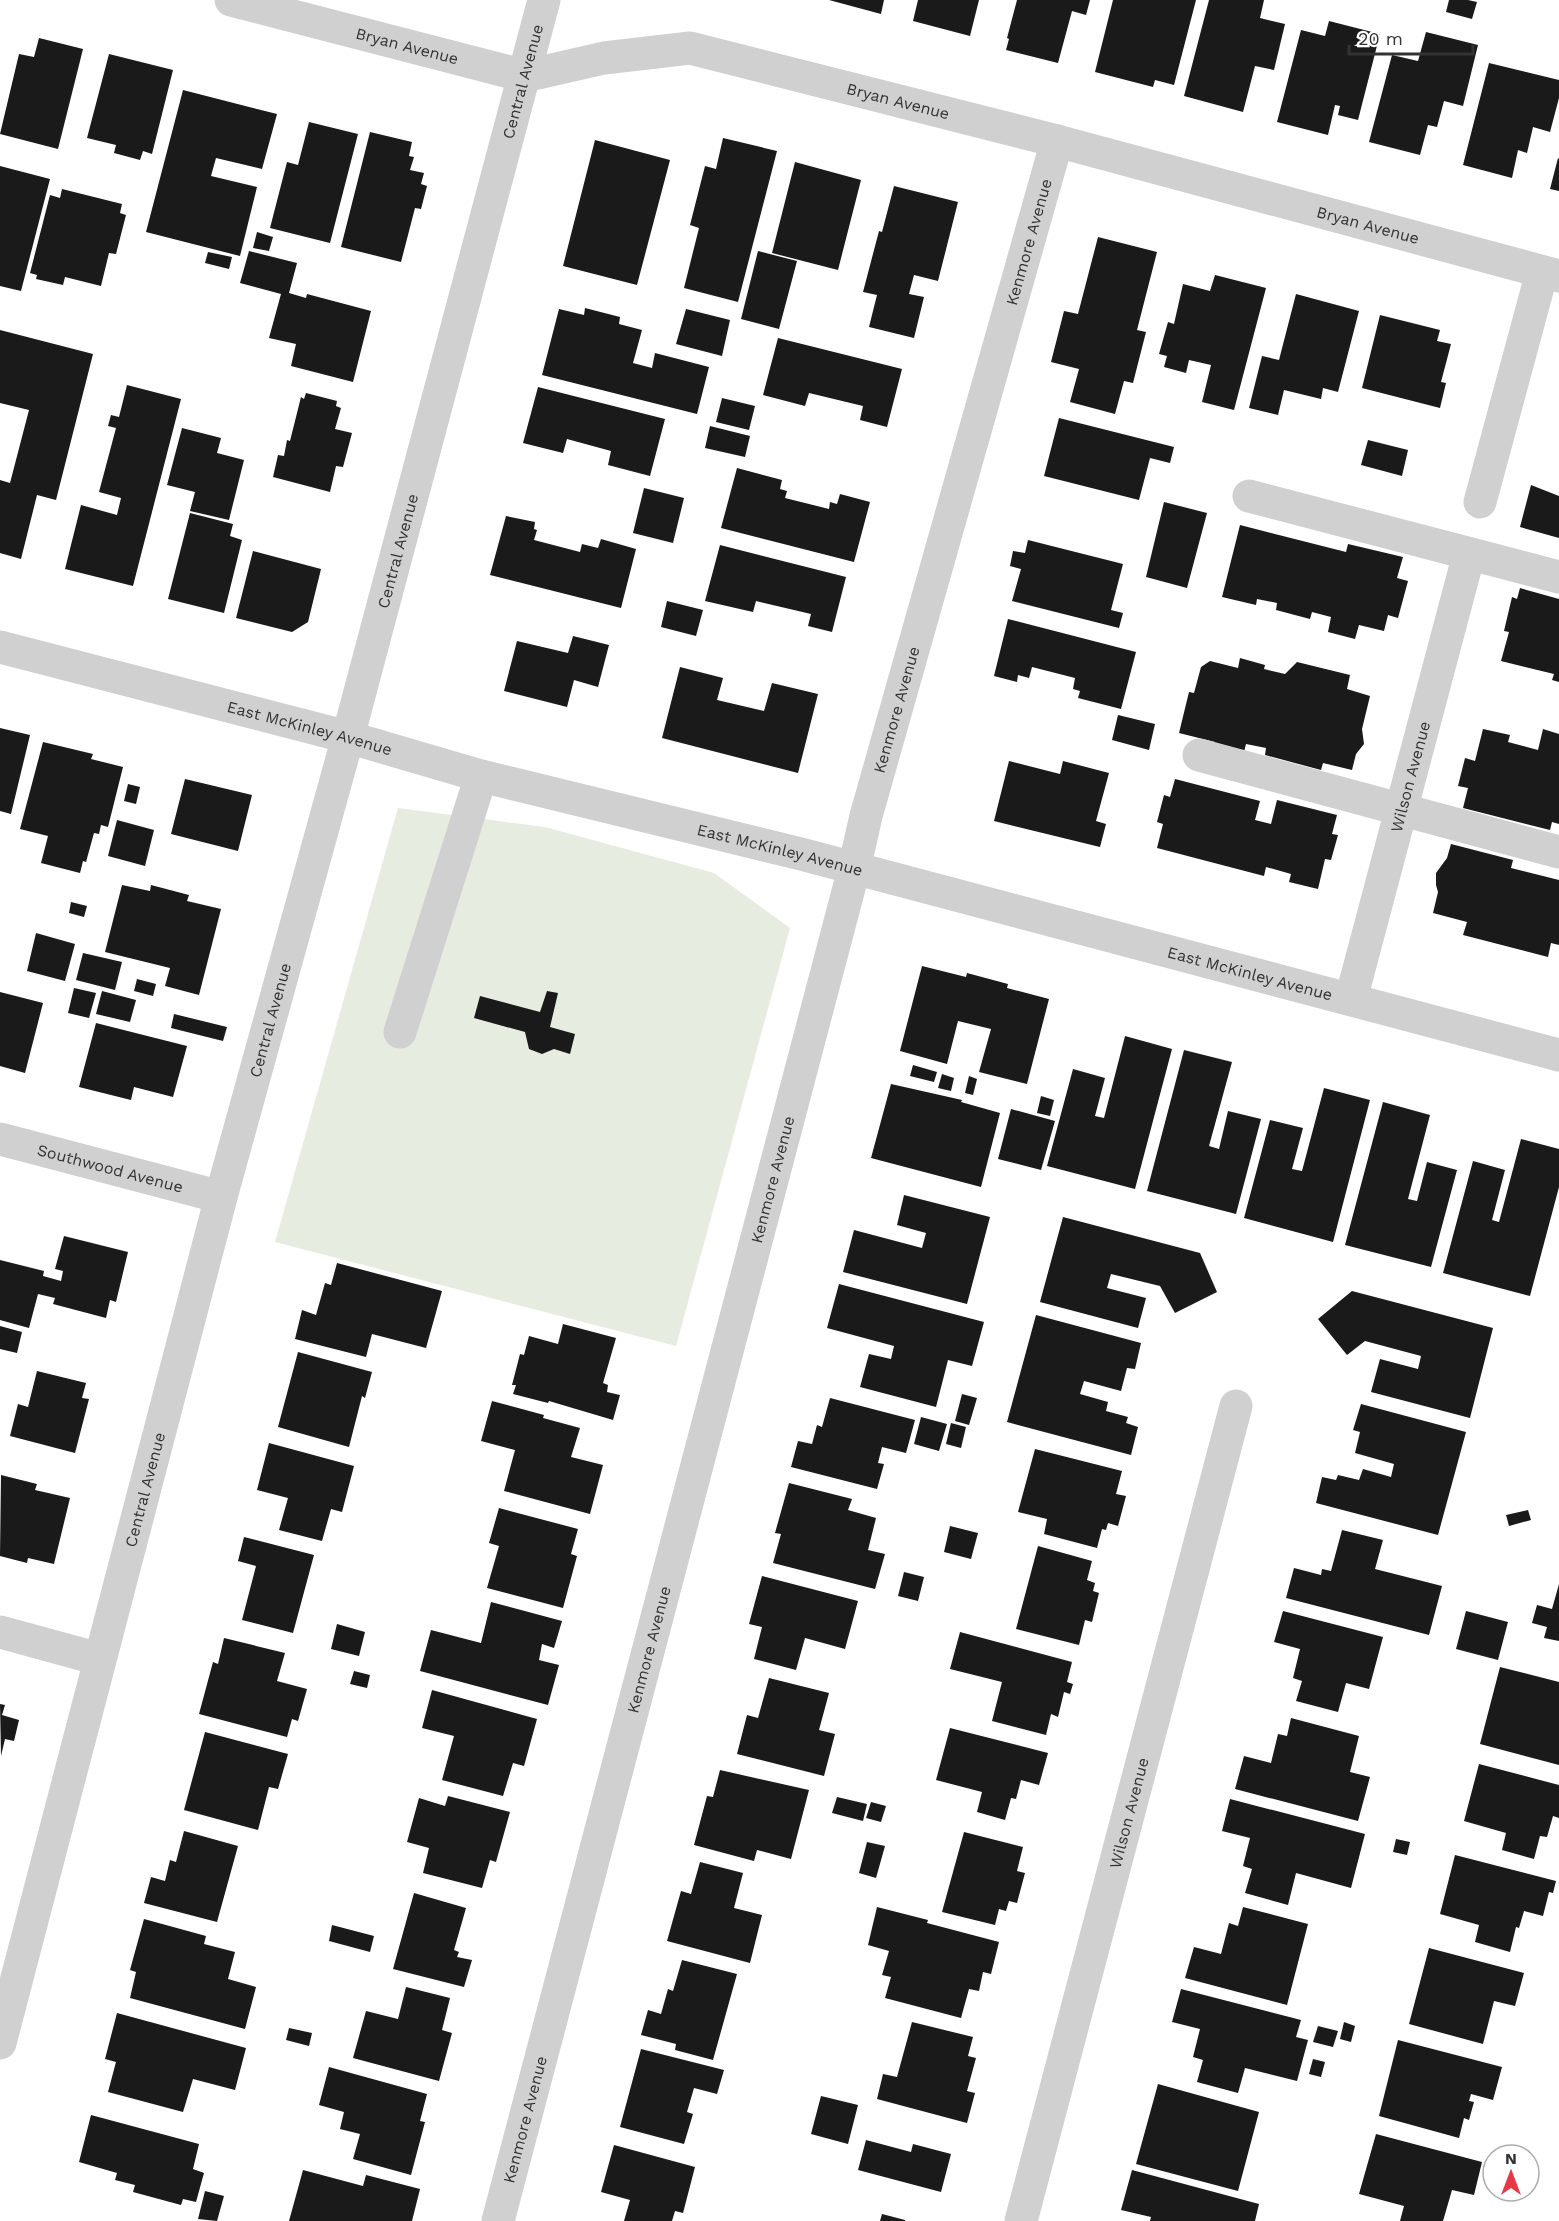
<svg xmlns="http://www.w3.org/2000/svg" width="1559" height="2221" viewBox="0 0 1559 2221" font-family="'Work Sans',sans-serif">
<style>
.green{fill:#e6ecdf}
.building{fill:#1a1a1a}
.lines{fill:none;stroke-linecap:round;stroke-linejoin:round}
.minor{stroke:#d0d0d0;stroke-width:33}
.labels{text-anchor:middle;stroke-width:6;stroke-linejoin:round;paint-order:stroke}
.street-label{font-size:16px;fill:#333;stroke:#fff}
</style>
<rect width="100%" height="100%" fill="#fff"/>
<path class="green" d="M398,808L545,827L714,873L790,928L676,1346L275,1242Z"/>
<path class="building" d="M829,0H884L881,14Z
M918,0H979L970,36L913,21Z
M1017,0H1090L1086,15L1072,11L1058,63L1006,50L1009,39L1007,38Z
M1113,0H1196L1174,85L1155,80L1153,87L1095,72Z
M1209,0H1264L1260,18L1285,24L1274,70L1255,66L1243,112L1184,96Z
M1449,0H1468L1477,2L1472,19L1446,12Z
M1329,21L1380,34L1358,120L1338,115L1340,106L1335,105L1328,135L1277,122L1301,30L1325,36Z
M1426,32L1478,45L1463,106L1444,101L1437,127L1428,125L1420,155L1369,142L1392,55L1418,61Z
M39,38L83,49L58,149L0,134L19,54L34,57Z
M109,54L173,70L152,154L143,151L140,160L114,153L116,145L87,138Z
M1489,63L1559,80V98L1550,132L1533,127L1527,153L1518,150L1512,178L1463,165Z
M183,90L277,114L262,169L216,158L211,176L257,187L240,256L146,232Z
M309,122L358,134L330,243L270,228L287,162L298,165Z
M370,132L412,142L409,156L414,157L410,170L424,173L421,184L427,186L421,209L415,208L401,262L341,247Z
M723,138L777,151L738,302L684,288L699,228L690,225L705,166L716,169Z
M595,140L670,160L637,285L563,266Z
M1558,158L1559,159V191L1550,189Z
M795,162L861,180L838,270L772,253Z
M0,166L50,179L21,291L0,286Z
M894,186L958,202L938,281L914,275L909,294L924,297L914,338L869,327L877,295L863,292L879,231L882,232Z
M62,189L122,204L120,213L126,215L116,254L109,253L101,286L65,277L63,285L36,279L37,275L30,273L50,195L60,198Z
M257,232L273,237L269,251L253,248Z
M1098,237L1157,252L1137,330L1146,332L1133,383L1124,381L1115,414L1070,402L1079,369L1051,362L1064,311L1078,314Z
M249,251L297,263L289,293L306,298L307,294L371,311L353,382L291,366L296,344L269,338L281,294L240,283Z
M758,251L797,261L779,329L741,319Z
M208,252L232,257L229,269L205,263Z
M1215,275L1266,288L1234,410L1202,402L1211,365L1189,360L1186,373L1164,367L1167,356L1159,354L1168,322L1174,324L1183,284L1210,291Z
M1296,294L1359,311L1338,392L1323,388L1321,399L1284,390L1278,415L1249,408L1262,356L1279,360Z
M585,308L620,317L619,324L642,330L633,363L652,368L655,353L709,367L697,414L542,375L559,309L584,315Z
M686,309L730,320L722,356L676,344Z
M1380,315L1440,330L1437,341L1451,344L1441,382L1446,383L1440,408L1362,388Z
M0,330L93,354L56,500L37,495L21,559L0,553V480L10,483L29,410L0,403Z
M778,338L902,369L887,427L860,420L863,406L809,393L805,406L763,395Z
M127,385L181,399L133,586L65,569L81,505L117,515L121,498L99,492L116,428L108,426L111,415L119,417Z
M538,387L665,419L650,476L608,465L611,451L567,439L563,453L523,443Z
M306,393L337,401L336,406L341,408L335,429L352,433L343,467L336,466L330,492L273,477L278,455L284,456L287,440L290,441L301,397L304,399Z
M722,398L755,406L749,430L716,422Z
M1059,418L1174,447L1170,463L1150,458L1139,500L1044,476Z
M710,426L750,436L745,457L705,448Z
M182,428L221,438L217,453L244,460L229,520L190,511L195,492L167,485Z
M1368,440L1408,450L1402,476L1361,465Z
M737,468L782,480L780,489L787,491L785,498L829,509L830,502L837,504L840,494L870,502L854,562L721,528Z
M1531,485L1559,496V538L1520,527Z
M644,488L684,498L673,543L633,533Z
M1164,502L1207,513L1187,588L1146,577Z
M190,513L233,524L230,536L242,540L224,613L168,599Z
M506,516L535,522L534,529L537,530L534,540L580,552L582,544L598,548L601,539L636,549L621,608L490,575Z
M1240,525L1346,552L1348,544L1403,557L1397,578L1408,581L1398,618L1388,615L1384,631L1359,625L1355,639L1328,632L1331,617L1312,612L1310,619L1276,610L1277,603L1257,599L1256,605L1222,597Z
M1028,540L1123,564L1111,610L1123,613L1119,628L1012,601L1021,569L1010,566L1013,551L1025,553Z
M720,545L846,577L832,632L808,626L811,614L756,601L753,612L705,601Z
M253,551L321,569L308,622L292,632L236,618Z
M1520,588L1559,599V682L1552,680L1554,674L1501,661L1509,632L1504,631L1512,597L1517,599Z
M667,601L703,610L696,636L661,627Z
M1008,619L1136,652L1121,709L1078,698L1080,691L1073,689L1075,678L1032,667L1029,678L1018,675L1017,682L994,676Z
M573,636L609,645L598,687L574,680L567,707L504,691L517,641L568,653Z
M1240,658L1265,665L1264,669L1285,674L1297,662L1350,675L1347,689L1370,696L1362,729L1364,744L1356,754L1352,770L1323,763L1321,770L1265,755L1266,748L1246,744L1243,756L1213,748L1215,742L1179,733L1189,692L1194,693L1201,667L1210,661L1238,668Z
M680,667L723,678L717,700L764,711L772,683L818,694L798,773L662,738Z
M1118,715L1155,724L1149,750L1112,740Z
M0,728L30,735L11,814L0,811Z
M1483,729L1510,735L1508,742L1538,750L1543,729L1559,734V824L1552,822L1550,830L1463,808L1468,788L1458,786L1465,758L1475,761Z
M43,742L93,754L91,759L123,767L108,827L101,825L99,834L94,833L86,862L83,861L80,873L41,863L48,836L20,829Z
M1009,761L1060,774L1063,761L1109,773L1096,821L1106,824L1100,847L994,821Z
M185,779L252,795L238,851L171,834Z
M1175,779L1260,801L1255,820L1271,824L1277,800L1337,815L1332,834L1338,835L1331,860L1325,859L1318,889L1289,882L1291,874L1266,867L1264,876L1157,848L1163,824L1157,822L1164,795L1170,797Z
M128,784L140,787L136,804L124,801Z
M117,820L154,830L145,866L108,856Z
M1451,844L1513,860L1511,868L1559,880V945L1551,943L1548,957L1463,935L1467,922L1433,913L1438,892L1436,885V873L1447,858Z
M122,885L150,891L151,885L189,895L187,901L221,909L199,995L165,986L170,968L105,952Z
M71,902L87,906L84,917L69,913Z
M36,933L75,944L65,981L27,971Z
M83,953L122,962L115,990L76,980Z
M922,966L966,977L967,973L1008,984L1007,988L1049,999L1027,1084L979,1072L991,1029L958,1021L947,1064L900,1051Z
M137,979L156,984L153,996L134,991Z
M74,988L96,993L89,1018L68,1013Z
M102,991L136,1000L130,1022L96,1014Z
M547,991L558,993L550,1027L575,1034L570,1054L554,1049L542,1054L529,1049L525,1032L474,1018L480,996L540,1012Z
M0,992L43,1003L25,1073L0,1066Z
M174,1014L227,1027L223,1041L171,1028Z
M96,1023L187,1046L173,1097L134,1087L131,1100L79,1087Z
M1125,1036L1172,1049L1135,1189L1047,1166L1073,1069L1105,1078L1095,1116L1104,1118Z
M1184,1050L1232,1062L1209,1146L1219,1149L1228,1111L1261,1119L1236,1214L1147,1191Z
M913,1065L937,1072L934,1082L910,1076Z
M942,1074L954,1078L951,1091L938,1088Z
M969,1076L977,1079L973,1095L965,1093Z
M891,1084L962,1100L961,1102L1000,1113L981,1187L871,1158Z
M1324,1088L1370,1100L1333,1242L1244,1218L1270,1120L1303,1128L1292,1169L1302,1171Z
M1041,1096L1054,1100L1050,1116L1037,1113Z
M1383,1102L1430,1115L1408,1199L1417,1201L1427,1162L1457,1170L1431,1267L1345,1245Z
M1011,1109L1055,1121L1041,1170L998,1159Z
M1521,1139L1559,1149V1187L1530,1296L1443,1273L1473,1161L1505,1170L1492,1220L1499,1222Z
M904,1195L990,1217L967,1304L843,1272L854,1230L922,1248L926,1233L897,1225Z
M1063,1217L1200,1253L1217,1292L1175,1313L1160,1286L1111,1274L1107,1288L1146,1298L1138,1328L1040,1302Z
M64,1236L128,1252L116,1302L110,1300L106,1318L53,1304L55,1298L38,1294L29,1328L0,1320V1260L44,1271L43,1276L61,1281L63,1271L55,1269Z
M337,1263L442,1291L426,1348L372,1334L366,1357L295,1339L302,1310L316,1315L325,1283L331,1285Z
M839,1284L984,1322L972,1366L948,1360L936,1407L860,1387L869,1354L891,1359L894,1346L827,1328Z
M1352,1291L1493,1328L1470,1418L1371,1392L1380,1359L1418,1369L1421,1356L1365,1341L1347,1355L1318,1319Z
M1036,1315L1141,1343L1135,1369L1127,1368L1121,1391L1084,1381L1080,1394L1108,1402L1106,1411L1128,1417L1126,1423L1138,1427L1131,1455L1007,1422Z
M563,1324L616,1338L603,1383L608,1385L607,1392L620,1395L613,1420L549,1401L548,1403L513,1394L516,1385H512L520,1354L524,1355L529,1336L558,1344Z
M0,1326L22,1332L17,1353L0,1349Z
M298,1352L372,1372L365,1398L362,1396L349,1447L278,1427Z
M37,1371L86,1383L82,1398L89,1399L75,1453L10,1436L18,1404L28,1407Z
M962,1394L977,1398L969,1425L955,1421Z
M830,1398L915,1420L906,1453L882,1447L878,1463L884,1464L877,1489L791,1467L798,1441L812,1444L817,1425L822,1427Z
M492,1401L544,1415L543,1418L580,1428L571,1457L603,1465L590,1514L504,1491L515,1450L481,1441Z
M1361,1404L1466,1432L1438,1535L1316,1503L1322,1477L1336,1480L1338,1475L1359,1480L1363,1469L1391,1477L1394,1464L1355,1453L1360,1432L1353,1430Z
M921,1417L947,1424L939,1451L914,1444Z
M951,1423L966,1427L961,1448L946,1444Z
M269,1443L354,1466L342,1512L331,1509L322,1541L279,1530L288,1498L257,1490Z
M1035,1449L1122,1471L1116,1494L1126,1496L1118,1526L1108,1523L1106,1530L1102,1529L1097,1548L1044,1534L1047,1519L1018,1512Z
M1,1475L37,1484L35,1490L70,1498L54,1564L28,1558L27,1563L0,1556Z
M789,1483L852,1499L848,1510L876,1518L868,1550L885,1554L875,1589L773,1563L781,1534L775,1533Z
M499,1508L578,1529L571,1554L577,1556L563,1608L487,1588L499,1546L489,1543Z
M1528,1510L1531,1520L1509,1526L1506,1515Z
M950,1526L978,1533L971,1559L944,1552Z
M1342,1530L1383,1540L1375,1569L1442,1586L1429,1635L1286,1598L1294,1568L1321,1575L1322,1569L1331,1571Z
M244,1537L314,1555L293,1633L242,1620L256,1566L238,1561Z
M1038,1546L1092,1561L1087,1580L1095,1583L1093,1591L1099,1593L1092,1622L1085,1620L1079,1645L1016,1629Z
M904,1572L924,1577L918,1601L898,1596Z
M762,1576L858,1601L845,1649L805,1638L796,1670L754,1659L762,1627L749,1624Z
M1559,1584V1641L1544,1638L1547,1627L1532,1623L1537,1605L1552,1609Z
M491,1602L562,1621L554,1648L542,1644L539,1660L559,1665L548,1705L420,1671L431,1630L481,1643Z
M1283,1611L1383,1637L1369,1689L1346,1683L1338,1712L1296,1701L1302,1681L1293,1678L1300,1649L1274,1642Z
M1466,1611L1508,1622L1498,1660L1456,1649Z
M337,1624L365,1632L359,1656L331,1649Z
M960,1632L1072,1662L1067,1682L1073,1684L1070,1694L1064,1692L1058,1717L1051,1714L1046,1735L992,1721L1002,1682L950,1669Z
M224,1638L285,1653L277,1681L307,1689L298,1721L292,1719L287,1737L199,1714L213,1662L218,1664Z
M1500,1667L1559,1682V1765L1480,1744Z
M354,1671L370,1675L367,1688L350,1684Z
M769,1678L829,1693L819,1730L835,1734L824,1776L737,1754L747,1715L758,1718Z
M432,1690L537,1719L524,1766L513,1763L503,1796L442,1780L454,1736L422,1728Z
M0,1704L5,1705L2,1715L19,1720L14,1741L5,1739L1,1756Z
M1291,1718L1359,1736L1350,1772L1370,1777L1358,1821L1235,1789L1244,1756L1271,1763L1278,1734L1287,1736Z
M950,1728L1048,1753L1039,1785L1021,1780L1016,1799L1011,1798L1005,1820L977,1812L982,1792L936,1780Z
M205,1732L288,1754L278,1789L269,1787L258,1830L184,1810Z
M1479,1764L1559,1785V1818L1553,1816L1547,1837L1540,1836L1534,1859L1502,1850L1506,1833L1464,1821Z
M720,1770L809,1790L791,1859L757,1850L754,1861L694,1845L707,1796L713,1797Z
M448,1796L510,1812L496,1862L490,1860L482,1888L423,1873L429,1848L407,1842L419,1798L445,1806Z
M837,1797L867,1804L863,1821L832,1813Z
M1230,1799L1365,1834L1351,1888L1296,1873L1288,1905L1245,1893L1252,1869L1243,1866L1250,1838L1222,1831Z
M871,1802L886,1806L881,1822L866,1818Z
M184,1831L238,1846L217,1922L144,1903L151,1877L165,1881L170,1860L176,1862Z
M964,1832L1023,1847L1017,1871L1025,1873L1017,1903L1009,1901L1006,1911L999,1909L995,1925L942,1912Z
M1396,1839L1410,1842L1407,1855L1393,1852Z
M867,1842L885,1846L876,1878L859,1873Z
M1455,1855L1556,1881L1553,1893L1549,1892L1543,1916L1524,1911L1519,1928L1516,1927L1510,1952L1475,1942L1479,1925L1440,1914Z
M700,1862L743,1873L734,1908L762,1915L750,1963L667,1941L681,1891L691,1894Z
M414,1893L466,1908L454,1950L459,1952L457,1957L472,1960L464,1987L393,1969Z
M877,1907L928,1920L927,1923L999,1942L991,1974L983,1972L979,1991L969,1989L961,2018L885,1998L891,1977L882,1975L889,1951L868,1945Z
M1243,1907L1308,1924L1287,2005L1185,1978L1194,1947L1221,1954L1229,1923L1238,1926Z
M144,1919L206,1936L204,1944L235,1952L228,1979L256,1987L245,2029L130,1998L136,1972L130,1970Z
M332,1925L374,1936L370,1952L329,1941Z
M1429,1948L1524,1973L1515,2006L1494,2001L1483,2044L1409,2024Z
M682,1960L737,1974L713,2060L675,2050L676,2044L641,2035L648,2010L661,2014L668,1989L673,1991Z
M406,1987L450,1998L442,2030L452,2033L439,2081L353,2058L366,2011L398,2019Z
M1181,1989L1301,2020L1296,2037L1308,2040L1297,2081L1245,2068L1238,2093L1197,2082L1203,2060L1193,2057L1200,2029L1172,2022Z
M117,2013L246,2048L235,2090L193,2079L183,2112L108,2092L116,2062L105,2059Z
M912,2022L973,2037L968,2056L976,2058L967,2091L975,2093L967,2123L877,2099L883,2074L897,2077Z
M1344,2022L1355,2026L1351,2042L1340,2039Z
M1318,2026L1338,2031L1333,2047L1313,2042Z
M289,2028L312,2033L309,2046L286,2040Z
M1398,2040L1502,2067L1493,2100L1471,2094L1469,2101L1474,2102L1469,2120L1464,2118L1459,2138L1379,2116Z
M641,2049L724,2070L717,2094L694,2088L687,2112L693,2114L684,2144L620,2127Z
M1313,2059L1325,2062L1321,2077L1309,2074Z
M329,2067L427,2094L420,2121L425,2122L411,2175L353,2159L360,2134L340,2129L344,2112L319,2105Z
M1158,2084L1259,2112L1238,2191L1136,2164Z
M821,2096L858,2105L848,2144L811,2134Z
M91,2115L199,2144L193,2169L204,2173L196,2202L183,2199L181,2205L133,2192L135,2185L115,2180L117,2173L79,2162Z
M1376,2134L1482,2162L1474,2195L1452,2190L1443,2221H1400L1404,2206L1359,2194Z
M866,2140L911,2152L913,2144L951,2154L941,2192L858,2170Z
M614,2145L695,2167L683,2213L675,2211L672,2221H624L630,2200L601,2192Z
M303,2170L363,2186L366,2175L420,2189L412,2221H289Z
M1132,2170L1259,2204L1255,2221H1150L1151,2217L1121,2210Z
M205,2191L224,2196L217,2221L198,2219Z
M882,2214L905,2220V2221H880Z"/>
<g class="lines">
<g class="minor">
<path id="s1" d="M231,0L525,76L604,58L690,48L1057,141L1559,276"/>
<path d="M1249,496L1559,577"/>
<path d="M1480,502L1542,272"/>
<path id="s2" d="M0,647L348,737L481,776L801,854L1559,1055"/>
<path d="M1199,755L1559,852"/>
<path id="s3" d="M1351,999L1469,554"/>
<path d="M400,1032L481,776"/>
<path id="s4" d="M0,1139L221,1197"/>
<path d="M0,1632L99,1659"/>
<path id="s5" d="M0,2043L221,1197L348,737L544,0"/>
<path id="s6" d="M498,2221L854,869L866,816L1057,141"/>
<path id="s7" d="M1021,2221L1236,1406"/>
</g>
</g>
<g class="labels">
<g class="street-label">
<text dy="6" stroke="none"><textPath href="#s1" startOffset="182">Bryan Avenue</textPath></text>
<text dy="6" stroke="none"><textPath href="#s5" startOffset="2030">Central Avenue</textPath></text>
<text dy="6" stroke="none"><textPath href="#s1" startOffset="686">Bryan Avenue</textPath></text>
<text dy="6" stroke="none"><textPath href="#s1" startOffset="1172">Bryan Avenue</textPath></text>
<text dy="6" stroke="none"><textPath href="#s6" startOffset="2049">Kenmore Avenue</textPath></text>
<text dy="6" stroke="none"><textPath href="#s5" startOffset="1544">Central Avenue</textPath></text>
<text dy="6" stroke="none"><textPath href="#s6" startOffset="1563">Kenmore Avenue</textPath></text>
<text dy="6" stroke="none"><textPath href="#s2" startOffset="320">East McKinley Avenue</textPath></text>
<text dy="6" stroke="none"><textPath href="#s3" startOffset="230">Wilson Avenue</textPath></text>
<text dy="6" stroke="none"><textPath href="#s2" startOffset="806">East McKinley Avenue</textPath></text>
<text dy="6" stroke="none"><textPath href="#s2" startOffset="1292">East McKinley Avenue</textPath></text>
<text dy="6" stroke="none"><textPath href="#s5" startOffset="1058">Central Avenue</textPath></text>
<text dy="6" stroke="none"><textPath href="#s4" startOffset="114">Southwood Avenue</textPath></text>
<text dy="6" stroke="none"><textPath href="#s6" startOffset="1077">Kenmore Avenue</textPath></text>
<text dy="6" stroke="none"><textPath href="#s5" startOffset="572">Central Avenue</textPath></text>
<text dy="6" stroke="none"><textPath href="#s6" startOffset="591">Kenmore Avenue</textPath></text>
<text dy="6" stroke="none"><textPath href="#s7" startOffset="422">Wilson Avenue</textPath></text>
<text dy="6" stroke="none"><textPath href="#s6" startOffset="105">Kenmore Avenue</textPath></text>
</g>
</g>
<g transform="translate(1511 2173)"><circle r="28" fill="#ffffff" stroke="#adadad" stroke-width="1.5"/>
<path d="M0-4.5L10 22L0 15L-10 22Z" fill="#e63946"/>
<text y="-9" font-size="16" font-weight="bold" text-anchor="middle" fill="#333333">N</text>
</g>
<path d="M1349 45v9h124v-9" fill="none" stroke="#333333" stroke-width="3"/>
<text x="1358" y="45" font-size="18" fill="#333333" stroke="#ffffff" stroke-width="4.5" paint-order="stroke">20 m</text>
</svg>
